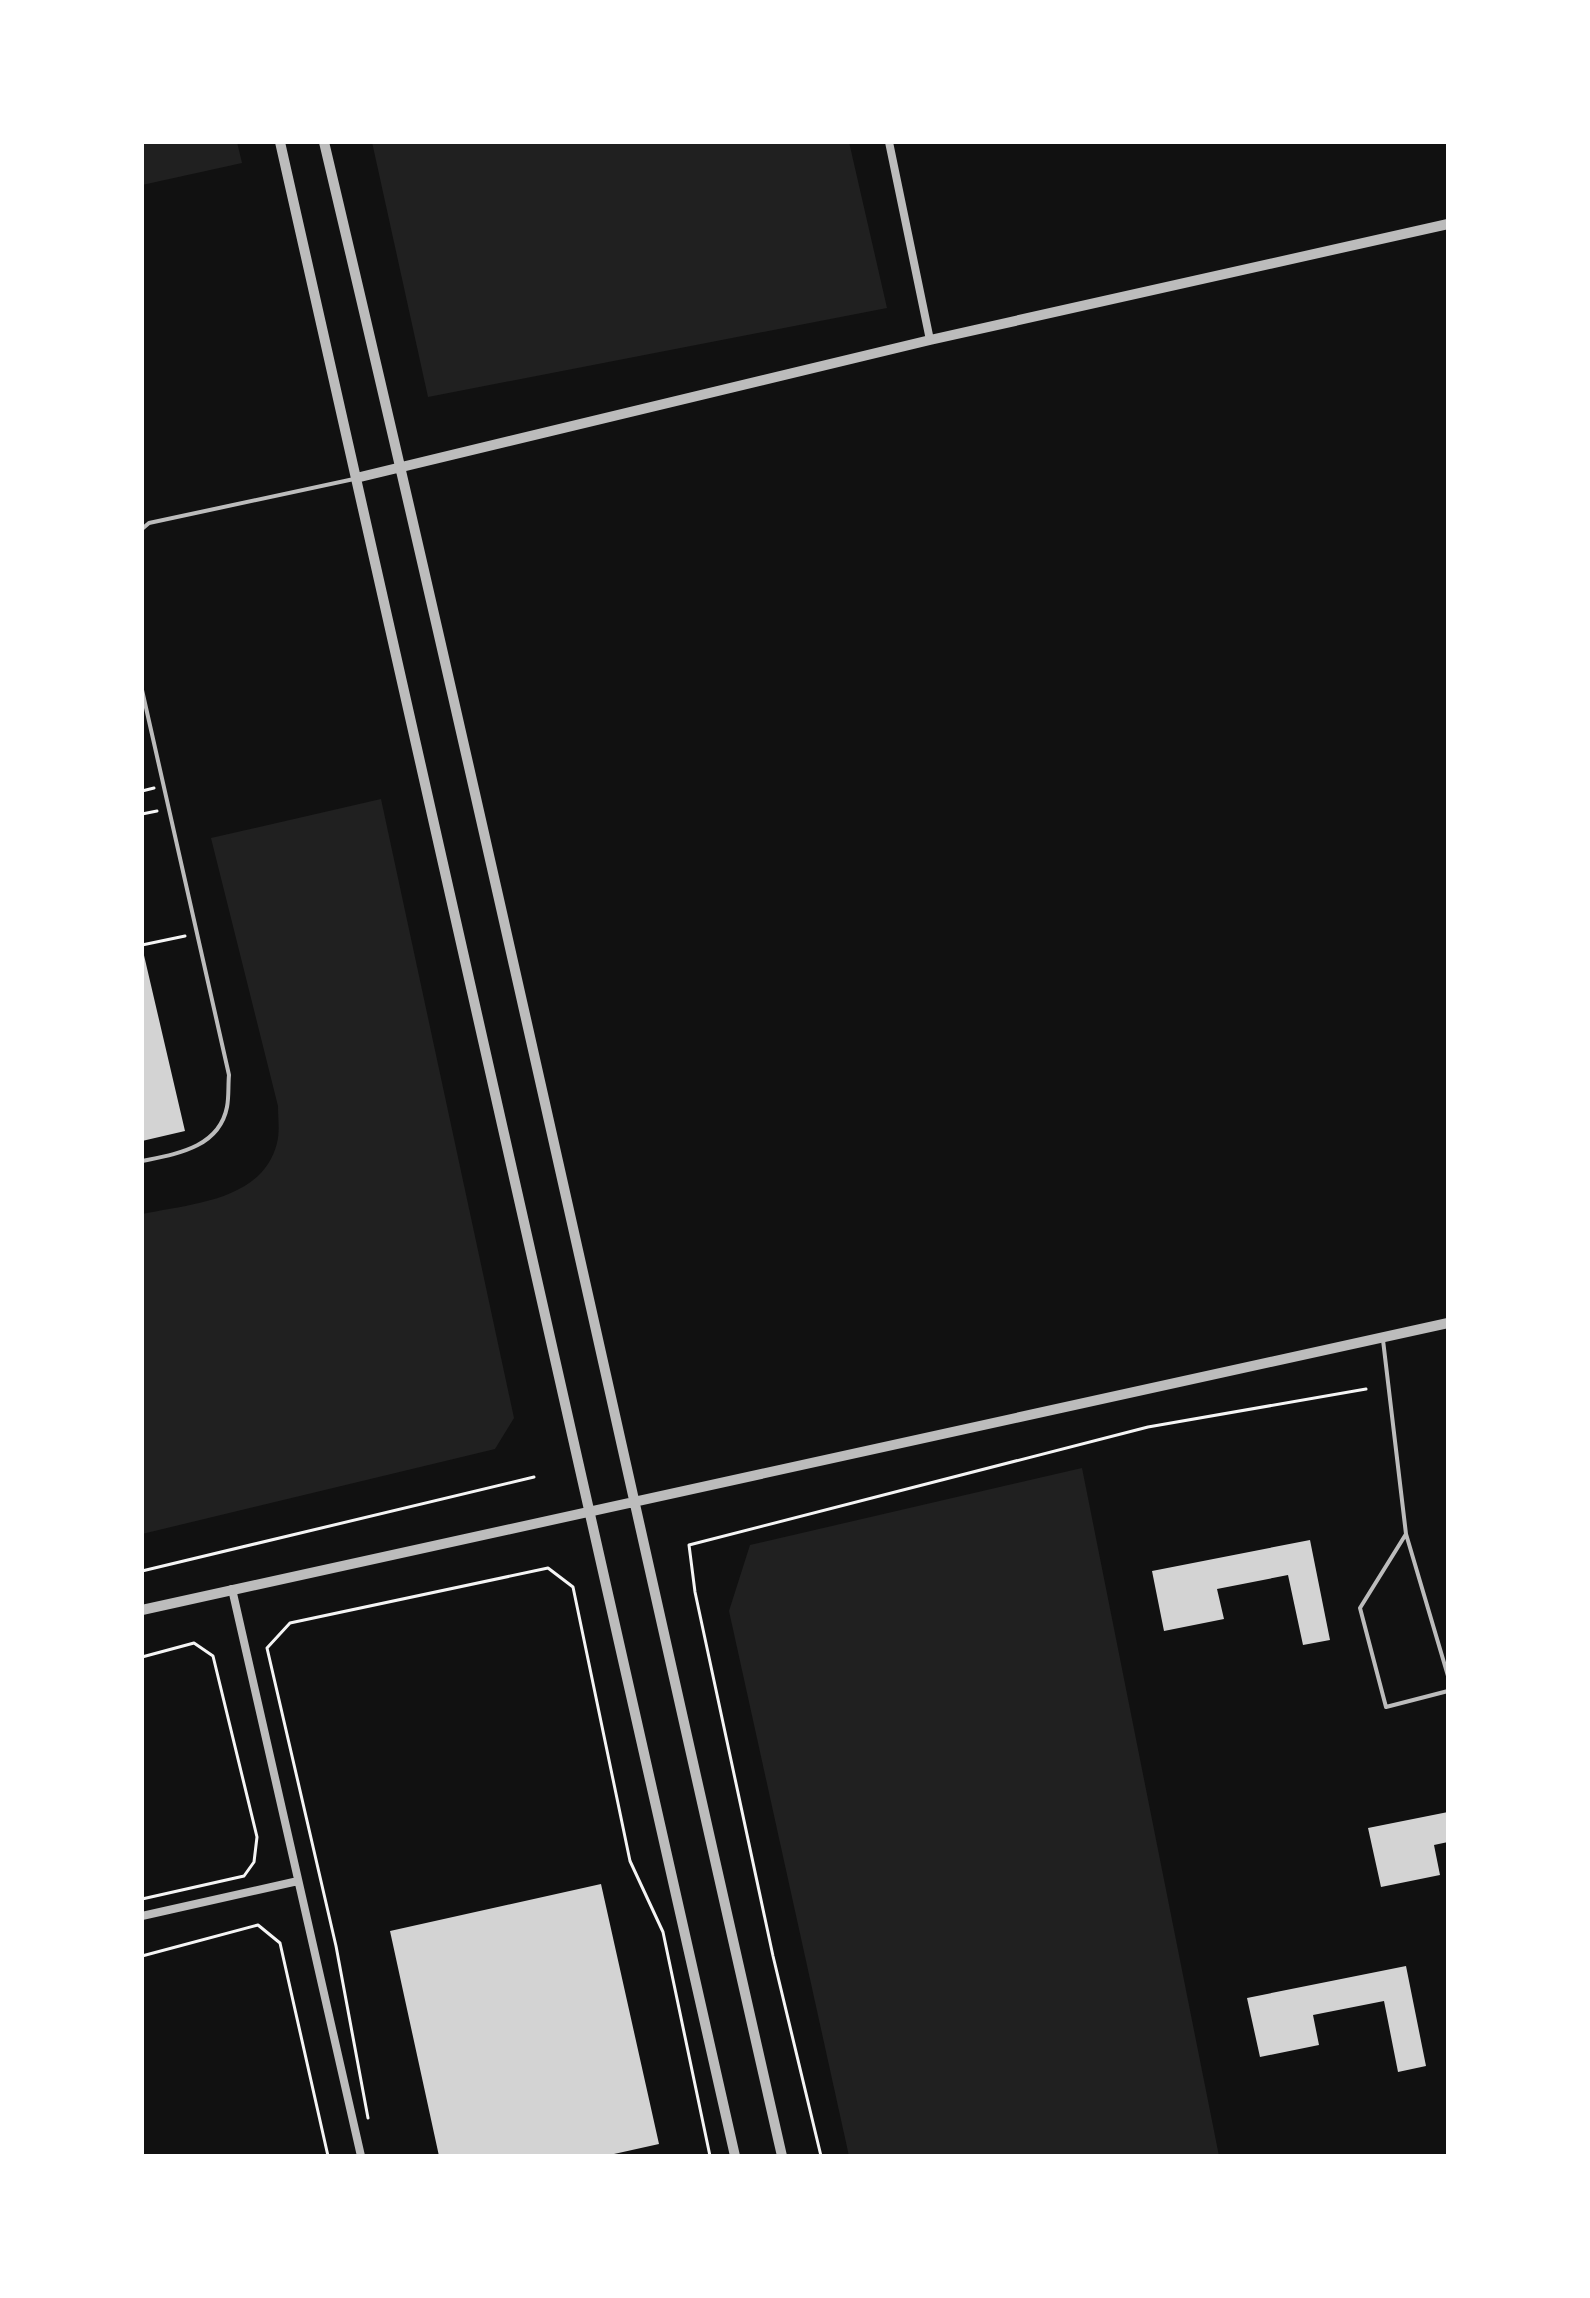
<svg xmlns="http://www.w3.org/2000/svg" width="1590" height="2298" viewBox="0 0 1590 2298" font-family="'PT Sans Narrow',sans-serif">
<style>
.green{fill:#202020}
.building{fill:#d3d3d3}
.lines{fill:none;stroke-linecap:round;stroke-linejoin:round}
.path{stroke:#f5f5f5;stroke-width:3}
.service{stroke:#bcbcbc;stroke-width:4}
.minor{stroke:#bcbcbc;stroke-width:8}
.tertiary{stroke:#bcbcbc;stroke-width:10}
</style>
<rect width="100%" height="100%" fill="#111"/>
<path class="green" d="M142,142H237L242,163L142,185Z
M372,142H849L887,308L428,397Z
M381,799L514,1418L495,1449L142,1534V1214C189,1204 263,1201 277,1143C280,1132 278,1118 278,1106L211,838Z
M1082,1468L1219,2156H849L729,1611L750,1545Z"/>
<path class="building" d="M143,951L185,1131L142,1141V952Z
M1310,1540L1330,1640L1303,1645L1288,1575L1217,1589L1224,1619L1164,1631L1152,1571Z
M1448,1812V1842L1434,1845L1440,1875L1381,1887L1368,1828Z
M601,1884L659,2144L605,2156H439L390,1931Z
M1406,1966L1426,2066L1398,2072L1384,2001L1313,2015L1319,2045L1260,2057L1247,1998Z"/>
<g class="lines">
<path class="path" d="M142,791L154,788
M142,814L157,811
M142,945L185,936
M142,1571L534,1477
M142,1657L194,1643L213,1656L257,1837L254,1862L244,1876L142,1899
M142,1956L258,1925L280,1943L328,2156
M368,2118L336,1946L267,1648L290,1623L548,1568L573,1587L630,1861L663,1932L710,2156
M821,2156L773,1956L695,1592L689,1545L1148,1427L1366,1389"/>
<path class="service" d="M142,529L149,523L354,479
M142,690L229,1075C228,1085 229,1097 227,1107C219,1148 176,1154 142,1161
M1383,1340L1406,1534L1448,1676
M1406,1534L1360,1608L1386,1707L1448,1691"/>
<path class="minor" d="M889,142L930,340
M232,1589L361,2156
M142,1916L298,1881"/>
<path class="tertiary" d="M280,142L735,2156
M324,142C483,812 629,1485 782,2156
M356,478L930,340L1448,224
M142,1610L1448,1323"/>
</g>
<rect width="1590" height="2298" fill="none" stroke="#ffffff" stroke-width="288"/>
</svg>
